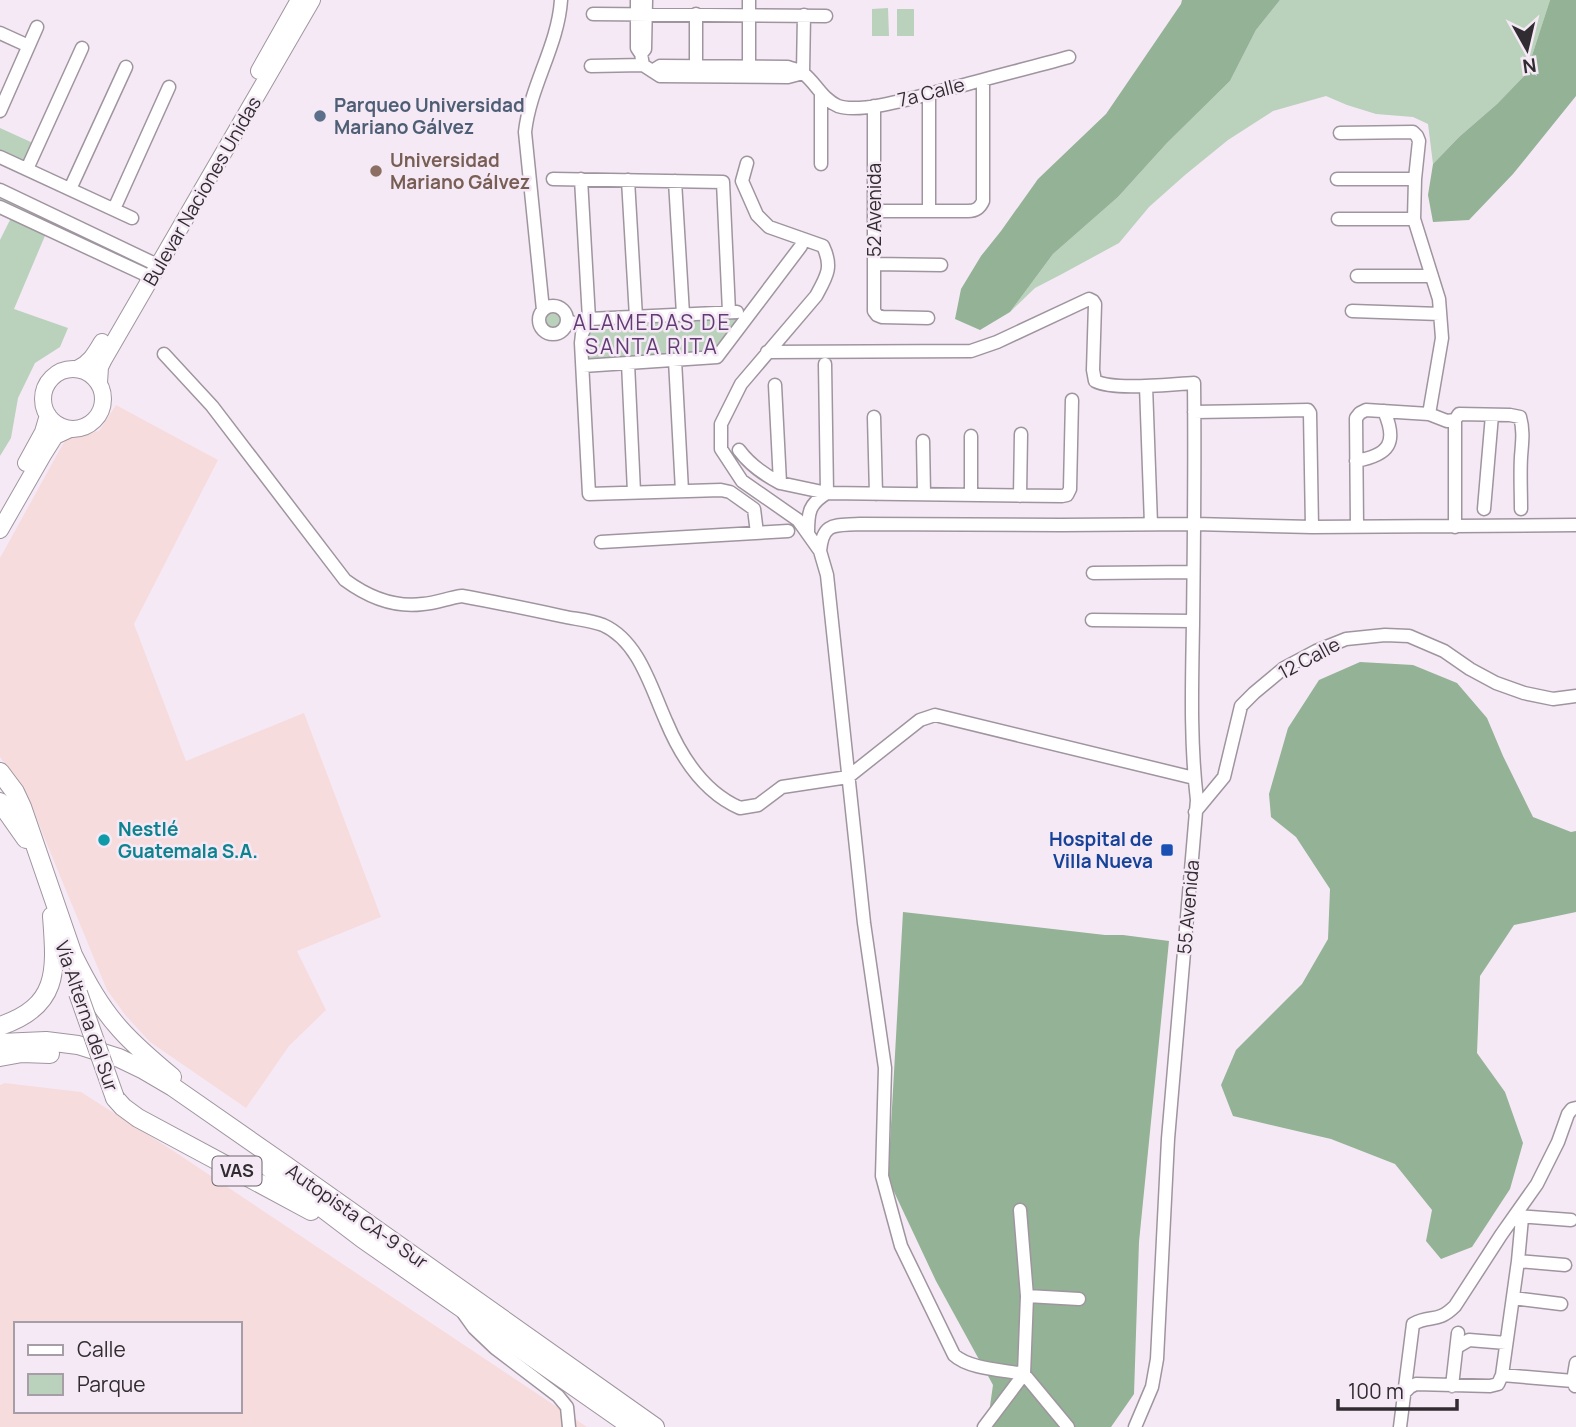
<svg xmlns="http://www.w3.org/2000/svg" width="1576" height="1427" viewBox="0 0 1576 1427" font-family="Manrope,sans-serif">
<style>
.industrial{fill:#f7dcde;fill-rule:evenodd}
.green{fill:#bad1bc}
.forest{fill:#93b296}
.lines{fill:none;stroke-linecap:round;stroke-linejoin:round}
.minor-casing{stroke:#9f959f;stroke-width:15}
.major-casing{stroke:#9f959f;stroke-width:18}
.highway-casing{stroke:#9f959f;stroke-width:20}
.minor{stroke:#fff;stroke-width:12}
.major{stroke:#fff;stroke-width:16}
.highway{stroke:#fff;stroke-width:18}
.highway-bridge-casing{stroke:#9f959f;stroke-width:20;stroke-linecap:butt}
.highway-bridge{stroke:#fff;stroke-width:18}
.service-dot{fill:#5c6f8a;stroke:#f5e9f5;stroke-width:2.5}
.education-dot{fill:#8d6e63;stroke:#f5e9f5;stroke-width:2.5}
.culture-dot{fill:#0f9aa8;stroke:#f5e9f5;stroke-width:2.5}
.transit-dot{fill:#1a4fb4;stroke:#f5e9f5;stroke-width:2.5}
.labels{text-anchor:middle;stroke-width:5;stroke-linejoin:round;paint-order:stroke}
.shield{fill:#f5e9f5;stroke:#6b656c;stroke-width:2}
.shield-label{font-size:18px;font-weight:bold;fill:#302c31}
.street-label{font-size:19px;fill:#302c31;stroke:#f5e9f5}
.service-label{font-size:19px;font-weight:bold;fill:#4e5e75;stroke:#f5e9f5;text-anchor:start}
.education-label{font-size:19px;font-weight:bold;fill:#785e54;stroke:#f5e9f5;text-anchor:start}
.culture-label{font-size:19px;font-weight:bold;fill:#0d838f;stroke:#f5e9f5;text-anchor:start}
.transit-label{font-size:19px;font-weight:bold;fill:#164399;stroke:#f5e9f5;text-anchor:end}
.neighbourhood-label{font-size:21px;letter-spacing:2px;fill:#613b74;stroke:#f5e9f5}
</style>
<rect width="100%" height="100%" fill="#f5e9f5"/>
<path class="industrial" d="M116,405L218,460L134,624L186,761L304,713L381,917L297,951L326,1010L289,1046L246,1108L150,1042L126,1016L107,990L26,793L0,757V558L64,442L73,435L99,431Z
M5,1083L81,1092L172,1150L587,1427H0V1085ZM16,1324H240V1411H16Z"/>
<path class="green" d="M1280,0H1550L1526,74L1497,104L1459,137L1433,164L1428,124L1413,117L1376,114L1347,105L1326,96L1273,111L1228,140L1185,175L1149,207L1119,243L1062,274L1035,288L1010,312L1053,254L1118,197L1167,143L1230,81L1256,30Z
M888,8L889,36H872V9Z
M897,9H914V36H897Z
M0,128L33,143L24,163L0,152Z
M0,191L121,248L114,260L0,207Z
M12,216L47,231L14,309L68,328L60,347L35,363L18,398L11,438L0,456V240Z
M542 320a11 11 0 1 1 22 0a11 11 0 1 1-22 0Z
M737,318L738,321L716,352L590,360L588,358L586,332L595,324H599L602,329L646,327L647,322Z"/>
<path class="forest" d="M1182,0H1280L1256,30L1230,81L1167,143L1118,197L1053,254L1010,312L980,330L955,319L961,289L981,256L1001,231L1038,179L1106,114L1181,4Z
M1550,0H1576V96L1513,174L1469,220L1433,222L1428,195L1433,164L1459,137L1497,104L1526,74Z
M1360,662L1413,665L1457,683L1487,718L1503,756L1533,817L1571,832L1576,831V912L1514,925L1480,976L1477,1053L1505,1092L1523,1143L1510,1189L1472,1247L1441,1259L1426,1241L1432,1210L1395,1164L1331,1139L1233,1116L1221,1085L1236,1050L1302,984L1328,939L1330,889L1296,837L1271,817L1269,794L1288,728L1319,680Z
M903,912L1105,935H1123L1169,941L1139,1242L1134,1394L1111,1427H987L993,1385L936,1281L888,1179Z"/>
<g class="lines">
<g class="minor-casing">
<path id="minor" d="M637,0V48L641,54L643,65
M593,14L826,16
M0,33L22,43
M641,54L645,49L646,0
M591,66L643,65L660,76L788,77L803,73
M696,66V14
M749,66V0
M652,71L660,66L788,67C793,69 799,70 803,73C816,83 822,99 838,106C863,115 933,92 960,86C996,76 1033,67 1069,57
M803,73L804,15
M929,93V211
M821,94V164
M874,106V311L877,315L882,317L928,318
M0,111L37,27
M1340,133L1413,132L1417,136L1419,141L1415,179L1414,219L1439,299L1442,338L1429,414
M0,157L132,218
M747,163L742,181L757,215L769,227L823,246C833,267 827,276 816,296L741,384L721,424V449L742,481L798,520L820,551L827,575L864,923L885,1068L882,1176L901,1246L954,1355C969,1369 1004,1370 1024,1374L1068,1427
M27,169L82,48
M553,179L723,182L729,312
M581,179L589,319L582,334L581,343L589,494L721,490L730,492L754,509L757,533
M1337,179H1415
M628,180L636,317
M675,181L683,314
M70,189L126,67
M0,190L151,262
M0,207L144,274
M114,209L169,87
M874,211H968C976,211 980,208 983,201V80
M1338,219H1414
M874,264L941,265
M1357,276H1432
M539 320a14 14 0 1 1 28 0a14 14 0 1 1-28 0Z
M543,310L525,132C530,86 558,46 561,0
M1352,311L1440,314
M568,321L577,324L589,319L737,312
M767,352L971,351L997,342L1089,299L1093,301L1095,304L1093,370L1095,381C1115,391 1170,384 1194,383C1195,463 1194,543 1193,624C1192,682 1190,742 1197,800L1168,1139L1157,1359L1152,1387L1135,1427
M164,354L212,406L345,580C368,597 393,608 423,604C436,603 448,598 462,596C495,602 528,609 561,616C574,619 590,620 603,625C639,641 651,688 666,721C681,757 703,792 740,808L758,805L782,787L848,777L920,720L935,715L1194,778
M675,360L682,491
M628,363L634,492
M583,366L717,357L801,246
M775,385L780,483L827,493L825,364
M1146,386L1151,524
M1194,412L1308,410L1310,413L1312,527
M874,417L876,494
M923,441L924,494
M739,450C750,465 763,474 780,483
M1356,461C1389,455 1398,443 1384,411
M971,495V436
M1020,496L1021,434
M1484,509L1492,415
M1357,526L1356,418L1360,413L1366,410L1429,414L1447,421L1455,420
M1455,527V420L1459,414L1510,415L1520,417C1524,431 1522,443 1521,457C1520,474 1521,492 1521,509
M808,533C808,512 809,504 827,493L1062,496L1067,495L1070,489L1072,400
M601,542L788,531
M820,551C823,521 835,526 860,524L1061,525L1195,524L1312,527L1576,525
M1093,573L1193,572
M1092,620L1193,621
M1195,812L1224,777L1241,706L1254,693L1284,668L1316,651L1346,639L1385,635L1409,636L1444,651L1470,669L1496,683L1524,693L1553,699L1576,696
M1516,1216L1571,1220
M1518,1261L1565,1265
M1027,1296L1079,1299
M1513,1298L1561,1304
M464,1314L474,1328L495,1348L558,1396L567,1407L569,1427
M1457,1347L1469,1340L1506,1343
M1502,1375L1573,1381
M1452,1386L1458,1333
M1575,1386L1573,1381L1576,1363
M1404,1393L1410,1387L1416,1384L1490,1386L1498,1384L1502,1375L1518,1261L1522,1218
M984,1427L1024,1374L1027,1296L1020,1210
M1400,1427L1413,1324C1431,1314 1437,1324 1455,1306L1501,1235L1537,1184L1558,1142L1568,1114L1572,1109L1576,1108"/>
</g>
<g class="major-casing">
<path id="major" d="M259,71L299,0
M43 399a30 30 0 1 1 60 0a30 30 0 1 1-60 0Z
M77,369C90,363 95,354 102,342
M99,383L100,367L104,359L312,0
M26,463L43,432L48,415
M0,530L43,455L55,436L70,429"/>
</g>
<g class="highway-casing">
<path id="highway" d="M0,772L15,792L22,807L73,955C86,981 100,1007 120,1029C136,1047 154,1062 172,1077
M0,802L26,839
M0,1026C60,1006 56,970 52,916
M0,1043L46,1041L78,1045L119,1058L144,1070L173,1087L285,1165L655,1427
M0,1057L22,1053L50,1054
M115,1098L123,1107L138,1118L311,1211
M267,1166L363,1239L632,1427"/>
</g>
<use href="#minor" class="minor"/>
<use href="#major" class="major"/>
<use href="#highway" class="highway"/>
<g class="highway-bridge-casing">
<path id="highway-bridge" d="M78,993L115,1098"/>
</g>
<use href="#highway-bridge" class="highway-bridge"/>
</g>
<circle class="service-dot" cx="320" cy="116" r="7"/>
<circle class="education-dot" cx="376" cy="171" r="7"/>
<circle class="culture-dot" cx="104" cy="840" r="7"/>
<rect class="transit-dot" x="1160" y="843" width="14" height="14" rx="3.5"/>
<g class="labels">
<rect class="shield" x="212.5" y="1156.5" width="49" height="29" rx="5"/>
<g class="shield-label">
<text x="237" y="1177">VAS</text>
</g>
<g class="street-label">
<text transform="translate(931 92) rotate(-14)" y="7">7a Calle</text>
<text transform="translate(202 191) rotate(-60)" y="7">Bulevar Naciones Unidas</text>
<text transform="translate(874 210) rotate(-90)" y="7">52 Avenida</text>
<text transform="translate(1309 658) rotate(-28)" y="7">12 Calle</text>
<text transform="translate(1188 907) rotate(-85)" y="7">55 Avenida</text>
<text transform="translate(87 1016) rotate(71)" y="7">Vía Alterna del Sur</text>
<text transform="translate(357 1216) rotate(35)" y="7">Autopista CA-9 Sur</text>
</g>
<g class="service-label">
<text x="334" y="112">Parqueo Universidad<tspan x="334" dy="22">Mariano Gálvez</tspan></text>
</g>
<g class="education-label">
<text x="390" y="167">Universidad<tspan x="390" dy="22">Mariano Gálvez</tspan></text>
</g>
<g class="culture-label">
<text x="118" y="836">Nestlé<tspan x="118" dy="22">Guatemala S.A.</tspan></text>
</g>
<g class="transit-label">
<text x="1153" y="846">Hospital de<tspan x="1153" dy="22">Villa Nueva</tspan></text>
</g>
<g class="neighbourhood-label">
<text x="652" y="330">ALAMEDAS DE<tspan x="652" dy="24">SANTA RITA</tspan></text>
</g>
</g>
<rect x="14" y="1322" width="228" height="91" fill="#f5e9f5" stroke="#a69da7" stroke-width="2"/>
<rect x="28" y="1345" width="35" height="10" fill="#ffffff" stroke="#a69da7" stroke-width="2"/>
<text x="77" y="1357" font-size="21" fill="#302c31">Calle</text>
<rect x="28" y="1374" width="35" height="21" fill="#bad1bc" stroke="#a69da7" stroke-width="2"/>
<text x="77" y="1392" font-size="21" fill="#302c31">Parque</text>
<g transform="translate(1527 49) rotate(172)" stroke="#f5e9f5" stroke-width="5" paint-order="stroke">
<path d="M0-5L12 26L0 18L-12 26Z" fill="#302c31"/>
<text y="-10" font-size="19" font-weight="bold" text-anchor="middle" fill="#302c31">N</text>
</g>
<path d="M1338 1399v10h119v-10" fill="none" stroke="#302c31" stroke-width="3.5"/>
<text x="1348" y="1399" font-size="21" fill="#302c31" stroke="#f5e9f5" stroke-width="5" paint-order="stroke">100 m</text>
</svg>
